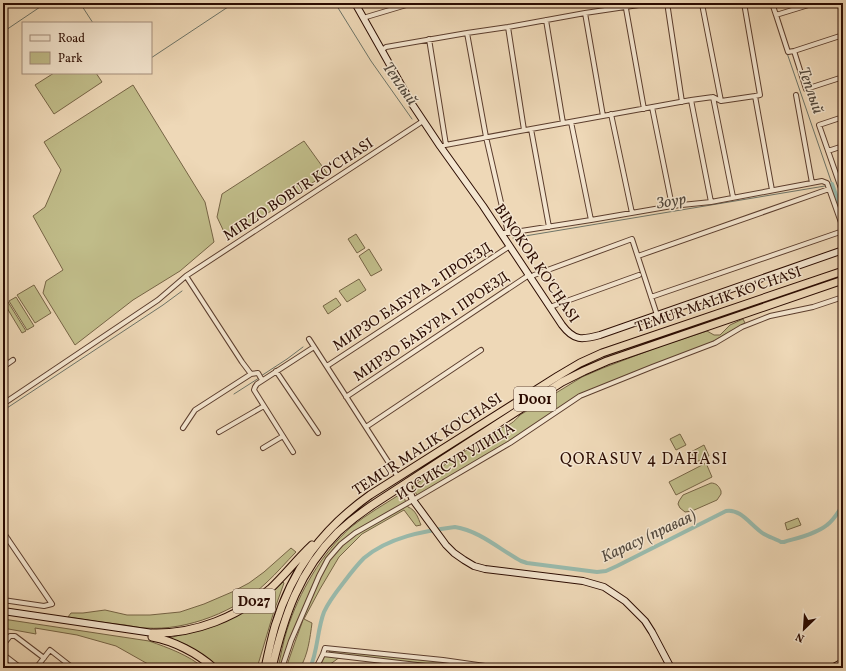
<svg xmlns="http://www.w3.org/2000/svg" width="846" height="671" viewBox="0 0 846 671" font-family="Vollkorn,serif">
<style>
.green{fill:#c0bc89;stroke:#766445}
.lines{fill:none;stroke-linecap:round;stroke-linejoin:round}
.stream{stroke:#6d7468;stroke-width:1}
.canal{stroke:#99baac;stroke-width:4}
.minor-casing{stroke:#5c3e2e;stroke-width:6}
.tertiary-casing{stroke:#5c3e2e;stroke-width:7}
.secondary-casing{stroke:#2b0b01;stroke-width:8}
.trunk-casing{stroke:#2b0b01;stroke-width:9}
.minor{stroke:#f4e6d0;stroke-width:4}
.tertiary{stroke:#f4e6d0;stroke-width:5}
.secondary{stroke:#f4e6d0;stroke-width:6}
.trunk{stroke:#eed8b7;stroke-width:7}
.labels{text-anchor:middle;stroke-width:3;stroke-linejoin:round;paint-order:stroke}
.shield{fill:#f4e6d0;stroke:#674d3f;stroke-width:1}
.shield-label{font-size:14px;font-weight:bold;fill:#2b0b01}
.street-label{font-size:15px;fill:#2b0b01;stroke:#f4e6d0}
.water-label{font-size:16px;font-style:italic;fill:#52483d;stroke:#f4e6d0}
.neighbourhood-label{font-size:16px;letter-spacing:1px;fill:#2b0b01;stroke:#f4e6d0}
</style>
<rect width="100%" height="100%" fill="#eed8b7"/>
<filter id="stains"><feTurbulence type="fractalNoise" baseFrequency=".005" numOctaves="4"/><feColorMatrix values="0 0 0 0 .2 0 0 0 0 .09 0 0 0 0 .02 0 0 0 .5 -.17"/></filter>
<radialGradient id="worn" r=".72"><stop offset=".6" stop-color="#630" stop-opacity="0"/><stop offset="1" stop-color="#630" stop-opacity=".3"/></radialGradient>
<path class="green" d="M54,73H96L102,82L54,114L35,85Z
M133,85L205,202L214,242L180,271L133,300L75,345L43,293L46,281L63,270L33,216L45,207L61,170L44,142Z
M304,141L327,173L237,234H225L217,217L222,194Z
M356,234L365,248L357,253L348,239Z
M369,249L382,270L371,276L359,256Z
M359,279L366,290L347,302L339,291Z
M34,285L51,313L35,323L17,295Z
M16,297L34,326L27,330L9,301Z
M336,298L341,305L328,314L323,306Z
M8,302L26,331L22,333L4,303Z
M743,319L745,323L710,343L589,392L510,443L422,494L417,495L412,487L416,484L500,428C509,426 514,422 520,415L582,377L603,368L661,346L707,331L714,335H720L730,325Z
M680,434L686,445L676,450L670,439Z
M704,445L709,456L696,462L691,452Z
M706,463L712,477L676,495L669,482Z
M711,483C716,483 719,486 721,491V494L717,500L692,511L685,512L680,508L678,504L679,501L683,495Z
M402,493C405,498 405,502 408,507C416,510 418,518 421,525L416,526L404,510L362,534L339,557L320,589L304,619L312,623C310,638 308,655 300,668H286L295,642L303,620L300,618L281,668H278C281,655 283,642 287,630C299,592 322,553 351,527C367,514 385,504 402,493Z
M798,518L801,525L787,530L785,523Z
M291,548L296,552C286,562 277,573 266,583C237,611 187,631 146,628C139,628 132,626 125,625C106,623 87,620 68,617L71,613H83L105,610L127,615H150L180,612L204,604L232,592L249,583L264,572Z
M283,582L284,583L274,611L257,668H220C204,655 188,645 169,638L207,628L266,596Z
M3,619L149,641C169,648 188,655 204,668H155L116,646L77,635L35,628L36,634L3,628Z
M330,648L499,668H443L329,655Z
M325,656L340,657L329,665L328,668H319Z"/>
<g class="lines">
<path class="stream" d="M80,3L93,23
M335,3L371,61L412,119
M659,6L682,3
M3,32L46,3
M787,53L832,184L829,185
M151,58L234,3
M513,238L825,186
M261,376L287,359L303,347
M234,394L259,378
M7,408L163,305L182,291
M840,668L843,667"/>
<path class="canal" d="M832,184L843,214
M310,668C318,651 317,630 324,612C329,601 337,591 344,582C350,574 357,565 364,558C389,537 424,531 455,527C480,531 499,549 521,561L527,563L597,572L606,571L617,566L726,511C741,508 752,527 764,534C769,537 776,539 781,542H784C797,538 816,534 827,525C834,520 838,512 843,505"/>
<g class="minor-casing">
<path id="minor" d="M625,3L644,109
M744,3L760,95L755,96L772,190
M772,3L776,15L815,3
M702,4L721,101
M668,9L682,102
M585,13L603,116
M776,15L788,52L794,51L843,35
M363,18L413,3
M546,20L563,123
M508,27L524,130
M467,33L486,137L508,233
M429,39L446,145
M382,50L386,47L467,33L508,27L585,13L652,3
M794,51L806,89L843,77
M796,95L812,183
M713,97L733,197
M691,100L711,202
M652,107L672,206
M611,114L632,213
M843,117L819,125L843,194
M571,122L591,220
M531,129L549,227
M440,146L531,129L691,100L713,97L721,101L755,96
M828,151L843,146
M501,233H508L591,220L672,206L711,202L822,181L827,183L843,228
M638,256L829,189
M186,276L242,362L251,374L258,373L262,380
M531,277L534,275L632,239L657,315
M651,297L843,231
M550,307L639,275
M309,339L398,477
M327,366L510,246
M3,367L13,360
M276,371L318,433
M346,397L529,275
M3,404L158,300L186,276L423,121
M366,427L481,350
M183,428L195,410L251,374
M219,432L264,406
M263,448L283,436
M293,452L254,390L255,387L257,384L314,347
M3,532L52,604L44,606L3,600
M3,542L8,539
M3,645L10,636H15L44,658
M323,654L443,668
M36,668L50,650L73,668
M282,668L291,641L319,576L328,559L334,552L341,544L355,533L413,500L510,443L580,396L652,367L715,343L742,327L770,316L813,307L843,297
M316,668L323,654L325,648L443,660L499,668"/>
</g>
<g class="tertiary-casing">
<path id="tertiary" d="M3,655L20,668"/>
</g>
<g class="secondary-casing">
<path id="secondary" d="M355,3L412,104L440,146L483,206L562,325C574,341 582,340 600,335L843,250
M408,482L409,491L413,500L446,545L454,553L464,560L474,566L485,569L583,581L604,587L625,601L645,621L652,632L671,668
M3,611L153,633
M832,668L843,662"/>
</g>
<g class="trunk-casing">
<path id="trunk" d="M153,633C195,634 238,617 270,589C285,575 297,559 312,545
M152,637C174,641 197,653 214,668
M265,668C268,654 271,640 275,626C292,570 322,529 370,495L558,376L580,363L602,353L843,271
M272,668C284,616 299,571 338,532C350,521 363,511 377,502L562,382L584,371L607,361L843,280"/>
</g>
<use href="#minor" class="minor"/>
<use href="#tertiary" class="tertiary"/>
<use href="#secondary" class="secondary"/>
<use href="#trunk" class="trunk"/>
</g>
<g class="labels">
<g class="shield">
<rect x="514" y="387" width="42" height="24" rx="3"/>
<rect x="233" y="589" width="42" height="24" rx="3"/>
</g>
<g class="shield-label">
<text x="535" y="404">D001</text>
<text x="254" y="606">D027</text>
</g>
<g class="street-label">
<text transform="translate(298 189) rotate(-33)" y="5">MIRZO BOBUR KO‘CHASI</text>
<text transform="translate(537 263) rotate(56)" y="5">BINOKOR KO'CHASI</text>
<text transform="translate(412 296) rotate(-33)" y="5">МИРЗО БАБУРА 2 ПРОЕЗД</text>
<text transform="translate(718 299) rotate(-19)" y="5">TEMUR MALIK KO'CHASI</text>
<text transform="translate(431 326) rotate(-34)" y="5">МИРЗО БАБУРА 1 ПРОЕЗД</text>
<text transform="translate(427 444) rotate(-33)" y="5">TEMUR MALIK KO'CHASI</text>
<text transform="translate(455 461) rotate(-31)" y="5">ИССИКСУВ УЛИЦА</text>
</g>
<g class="water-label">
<text transform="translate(401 83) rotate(55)" y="6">Теплый</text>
<text transform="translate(812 90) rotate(71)" y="6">Теплый</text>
<text transform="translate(671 200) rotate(-10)" y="6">Зоур</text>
<text transform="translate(648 535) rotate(-25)" y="6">Карасу (правая)</text>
</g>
<g class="neighbourhood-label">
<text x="644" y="464">QORASUV 4 DAHASI</text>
</g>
</g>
<rect width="846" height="671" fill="none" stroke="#eed8b7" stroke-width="16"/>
<rect x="4" y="4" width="838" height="663" fill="none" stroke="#2b0b01" stroke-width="2"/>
<rect x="8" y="8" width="830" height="655" fill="none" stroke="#2b0b01"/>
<rect x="22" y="22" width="130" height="52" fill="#f4e6d0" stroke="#a48e7d"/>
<rect x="30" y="35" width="20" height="6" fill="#f4e6d0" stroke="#a48e7d"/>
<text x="58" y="42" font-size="12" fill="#2b0b01">Road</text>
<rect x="30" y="52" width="20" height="12" fill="#c0bc89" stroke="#a48e7d"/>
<text x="58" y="62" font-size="12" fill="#2b0b01">Park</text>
<g transform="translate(804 629) rotate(205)" stroke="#f4e6d0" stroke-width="3" paint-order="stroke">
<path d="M0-3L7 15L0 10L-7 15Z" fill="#2b0b01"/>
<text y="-6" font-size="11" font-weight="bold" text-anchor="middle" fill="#2b0b01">N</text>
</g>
<rect width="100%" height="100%" filter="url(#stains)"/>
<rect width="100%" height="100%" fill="url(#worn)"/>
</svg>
